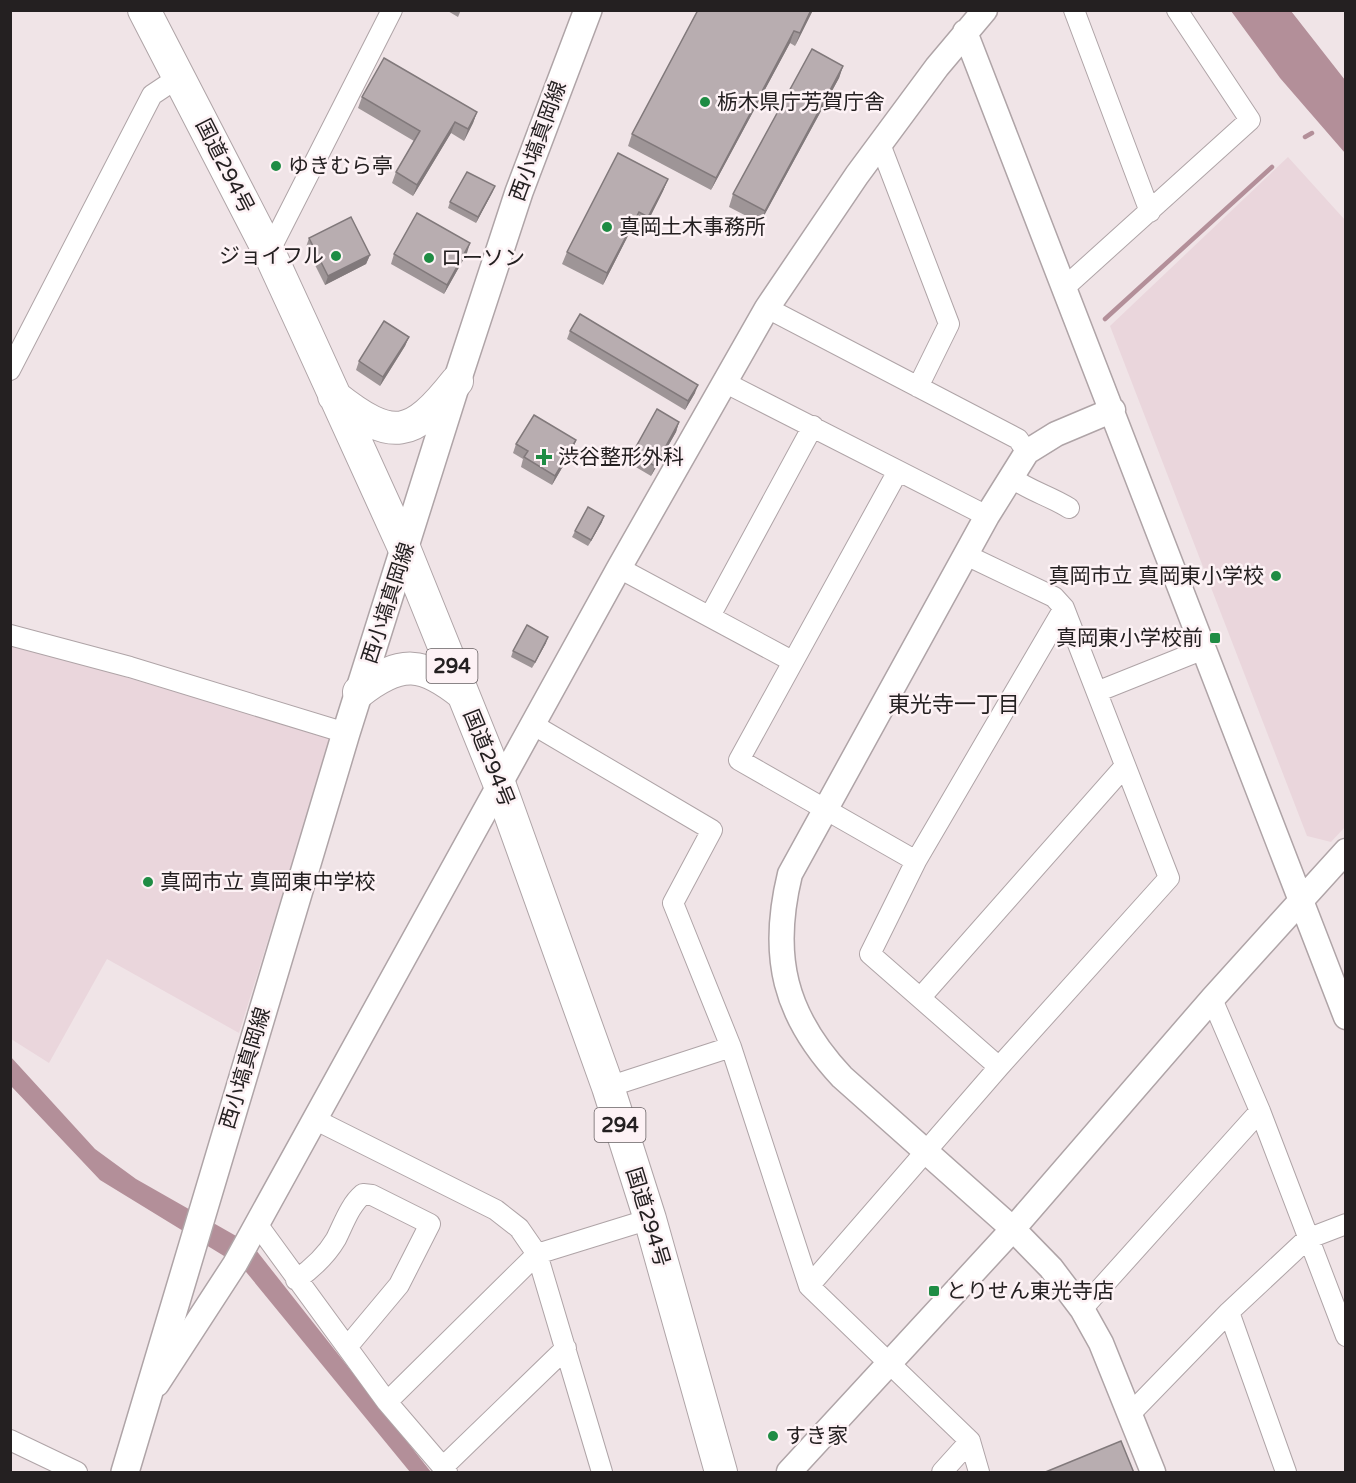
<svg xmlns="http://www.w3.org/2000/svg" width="1356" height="1483" viewBox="0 0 1356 1483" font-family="'Varela Round','Noto Sans JP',sans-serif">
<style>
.built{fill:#ead6dc}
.water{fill:#b38f99}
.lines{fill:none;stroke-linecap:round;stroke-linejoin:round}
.stream{stroke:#b38f99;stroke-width:4.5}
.minor-casing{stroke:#afa4a7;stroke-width:22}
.tertiary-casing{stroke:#afa4a7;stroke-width:27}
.secondary-casing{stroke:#afa4a7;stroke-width:30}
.trunk-casing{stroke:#afa4a7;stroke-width:34}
.minor{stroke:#fff;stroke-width:20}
.tertiary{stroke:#fff;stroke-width:24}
.secondary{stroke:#fff;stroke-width:27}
.trunk{stroke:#fff;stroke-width:32}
.wall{fill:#9e9597}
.shaded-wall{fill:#81797b}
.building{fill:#b8adb0;stroke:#81797b;stroke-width:1.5}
.poi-dot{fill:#1f8c44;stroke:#fdf2f5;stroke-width:2}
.labels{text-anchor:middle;stroke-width:5;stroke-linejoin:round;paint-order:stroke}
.shield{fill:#fdf2f5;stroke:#655f61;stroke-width:1.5}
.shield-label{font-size:20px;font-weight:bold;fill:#242021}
.poi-label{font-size:21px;fill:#242021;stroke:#fdf2f5;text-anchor:start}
.street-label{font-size:21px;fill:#242021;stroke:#fdf2f5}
.neighbourhood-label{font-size:22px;fill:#242021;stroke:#fdf2f5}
</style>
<rect width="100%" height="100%" fill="#f0e4e7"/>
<path class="built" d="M1288,157L1345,220L1346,826L1331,842L1307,836L1110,326Z
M10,643L331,738L239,1033L107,959L49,1063L11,1039Z"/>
<path class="water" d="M1231,11H1291L1345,80V153L1280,78Z
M10,1056L95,1149L136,1179L252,1245L431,1472H410L242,1267L100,1180L11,1086Z"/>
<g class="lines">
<path class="stream" d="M1305,137L1312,133
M1105,319L1272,167"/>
<g class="minor-casing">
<path id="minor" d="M1074,10L1150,212
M880,144L949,324L918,387
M269,252L392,10
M1065,287L1250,120L1177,10
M767,308L1018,439L1027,452
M10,370L152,95L179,77
M724,382L987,516
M898,471L739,760L916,861
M1012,478C1030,491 1050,496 1069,508
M619,568L792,661
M710,616L813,426
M10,635L130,667L346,733
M1099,691L1204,649
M532,724L712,830L673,903L731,1047L809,1286L970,1441L979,1472
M921,997L1125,766
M1212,999L1260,1111L1346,1336
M999,1067L870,954L916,861L1064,608
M608,1087L731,1047
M314,1119L496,1210L519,1228L537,1254L602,1472
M257,1224L387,1402L447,1472
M296,1280C313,1268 326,1256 336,1239C344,1223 350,1205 363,1194L372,1195L430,1224L399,1285L348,1346
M809,1286L999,1067L1169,878L1064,608L1054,597L966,555
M1082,1309L1260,1111
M1229,1312L1286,1472
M387,1402L537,1254L650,1219
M1130,1414L1229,1312L1307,1239L1346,1224
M10,1440L77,1472
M442,1468L566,1348
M942,1472L970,1441"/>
</g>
<g class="tertiary-casing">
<path id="tertiary" d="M965,32L1346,1017
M1113,410L1056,434L1027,452L987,516L790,874C770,956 784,1015 842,1077L1013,1229L1051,1268L1082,1309L1101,1343L1153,1472
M157,1384L235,1264L619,568L767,308L857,175L937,67L985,10
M789,1472L1013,1229L1212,999L1346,851"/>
</g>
<g class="secondary-casing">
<path id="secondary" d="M125,1472L346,733L457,381L519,192L588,10"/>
</g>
<g class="trunk-casing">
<path id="trunk" d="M144,10L269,252L304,328L405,550L499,783L608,1087L650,1219L721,1472
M334,396C393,443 412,438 457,381
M359,692C401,659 423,662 463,694"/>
</g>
<use href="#minor" class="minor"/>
<use href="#tertiary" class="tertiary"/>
<use href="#secondary" class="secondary"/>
<use href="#trunk" class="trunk"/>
</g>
<path class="wall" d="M446,10H461L458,17Z
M698,10H813L795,46L790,43L711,190L628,146L632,134Z
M843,66L839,78L760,223L729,207L733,194Z
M362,97L477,112L473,123L464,141L451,133L413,196L392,183L396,172L414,141L358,108Z
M668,179L663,191L644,229L634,224L603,285L562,264L567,252Z
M495,186L492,193L476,223L448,208L450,202Z
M309,238L370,255L366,264L325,285L306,247Z
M467,253L444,294L391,264L394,254Z
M570,331L695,393L685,410L567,339Z
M409,337L405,346L380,386L356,370L359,361Z
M679,422L676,432L651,476L629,463L632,454Z
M576,440L573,449L552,485L521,467L523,459L513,453L516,444Z
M602,522L588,546L572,537L575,531Z
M546,643L532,668L511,657L513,651Z"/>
<path class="shaded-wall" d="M811,10H813L795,46L800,33Z
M794,31L790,43L711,190L716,178Z
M843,66L839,78L760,223L765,211Z
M477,112L473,123L464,141L468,129Z
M455,122L451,133L413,196L417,185Z
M668,179L663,191L644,229L648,217Z
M495,186L492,193L476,223L478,217Z
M639,212L634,224L603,285L607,273Z
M470,243L467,253L444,294L447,285Z
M370,255L366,264L325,285L328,276Z
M409,337L405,346L380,386L383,377Z
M698,385L695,393L685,410L688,401Z
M679,422L676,432L651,476L655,466Z
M576,440L573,449L552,485L555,476Z
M604,516L602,522L588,546L591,540Z
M548,637L546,643L532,668L535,662Z"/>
<path class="building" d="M698,10H811L800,33L794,31L716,178L632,134Z
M812,49L843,66L765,211L733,194Z
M384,58L477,112L468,129L455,122L417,185L396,172L420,131L362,97Z
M618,153L668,179L648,217L639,212L607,273L567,252Z
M467,172L495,186L478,217L450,202Z
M417,213L470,243L447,285L394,254Z
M351,217L370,255L328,276L309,238Z
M580,314L698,385L688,401L570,331Z
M384,321L409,337L383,377L359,361Z
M657,409L679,422L655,466L632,454Z
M534,415L576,440L555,476L524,457L528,451L516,444Z
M588,507L604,516L591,540L575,531Z
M527,625L548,637L535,662L513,651Z
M1121,1441L1134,1473H1043Z"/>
<g class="poi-dot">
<circle cx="705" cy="102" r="6"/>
<circle cx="276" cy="166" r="6"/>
<circle cx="607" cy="227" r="6"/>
<circle cx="336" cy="256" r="6"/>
<circle cx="429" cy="258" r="6"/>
<path d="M541 448h6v6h6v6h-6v6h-6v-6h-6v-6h6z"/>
<circle cx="1276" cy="576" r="6"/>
<rect x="1209" y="632" width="12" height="12" rx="3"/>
<circle cx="148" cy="882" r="6"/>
<rect x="928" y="1285" width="12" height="12" rx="3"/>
<circle cx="773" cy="1436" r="6"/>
</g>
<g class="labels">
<g class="shield">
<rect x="426.5" y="649" width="51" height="34" rx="4.5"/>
<rect x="594.5" y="1108" width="51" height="34" rx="4.5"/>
</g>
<g class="shield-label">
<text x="452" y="673">294</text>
<text x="620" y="1132">294</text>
</g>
<g class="poi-label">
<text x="717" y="109">栃木県庁芳賀庁舎</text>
<text x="288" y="173">ゆきむら亭</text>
<text x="619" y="234">真岡土木事務所</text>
<text x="324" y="263" text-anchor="end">ジョイフル</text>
<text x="441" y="265">ローソン</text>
<text x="558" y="464">渋谷整形外科</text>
<text x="1264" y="583" text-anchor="end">真岡市立 真岡東小学校</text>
<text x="1203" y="645" text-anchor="end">真岡東小学校前</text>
<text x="160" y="889">真岡市立 真岡東中学校</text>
<text x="946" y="1298">とりせん東光寺店</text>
<text x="785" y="1443">すき家</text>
</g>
<g class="street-label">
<text transform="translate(538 141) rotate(-70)" y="7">西小塙真岡線</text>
<text transform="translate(225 166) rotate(63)" y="7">国道294号</text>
<text transform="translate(388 603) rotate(-72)" y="7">西小塙真岡線</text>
<text transform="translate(489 758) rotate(68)" y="7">国道294号</text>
<text transform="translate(245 1068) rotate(-73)" y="7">西小塙真岡線</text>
<text transform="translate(648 1217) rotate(73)" y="7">国道294号</text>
</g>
<g class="neighbourhood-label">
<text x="954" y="712">東光寺一丁目</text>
</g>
</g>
<rect width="1356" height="1483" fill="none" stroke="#242021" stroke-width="24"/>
</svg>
